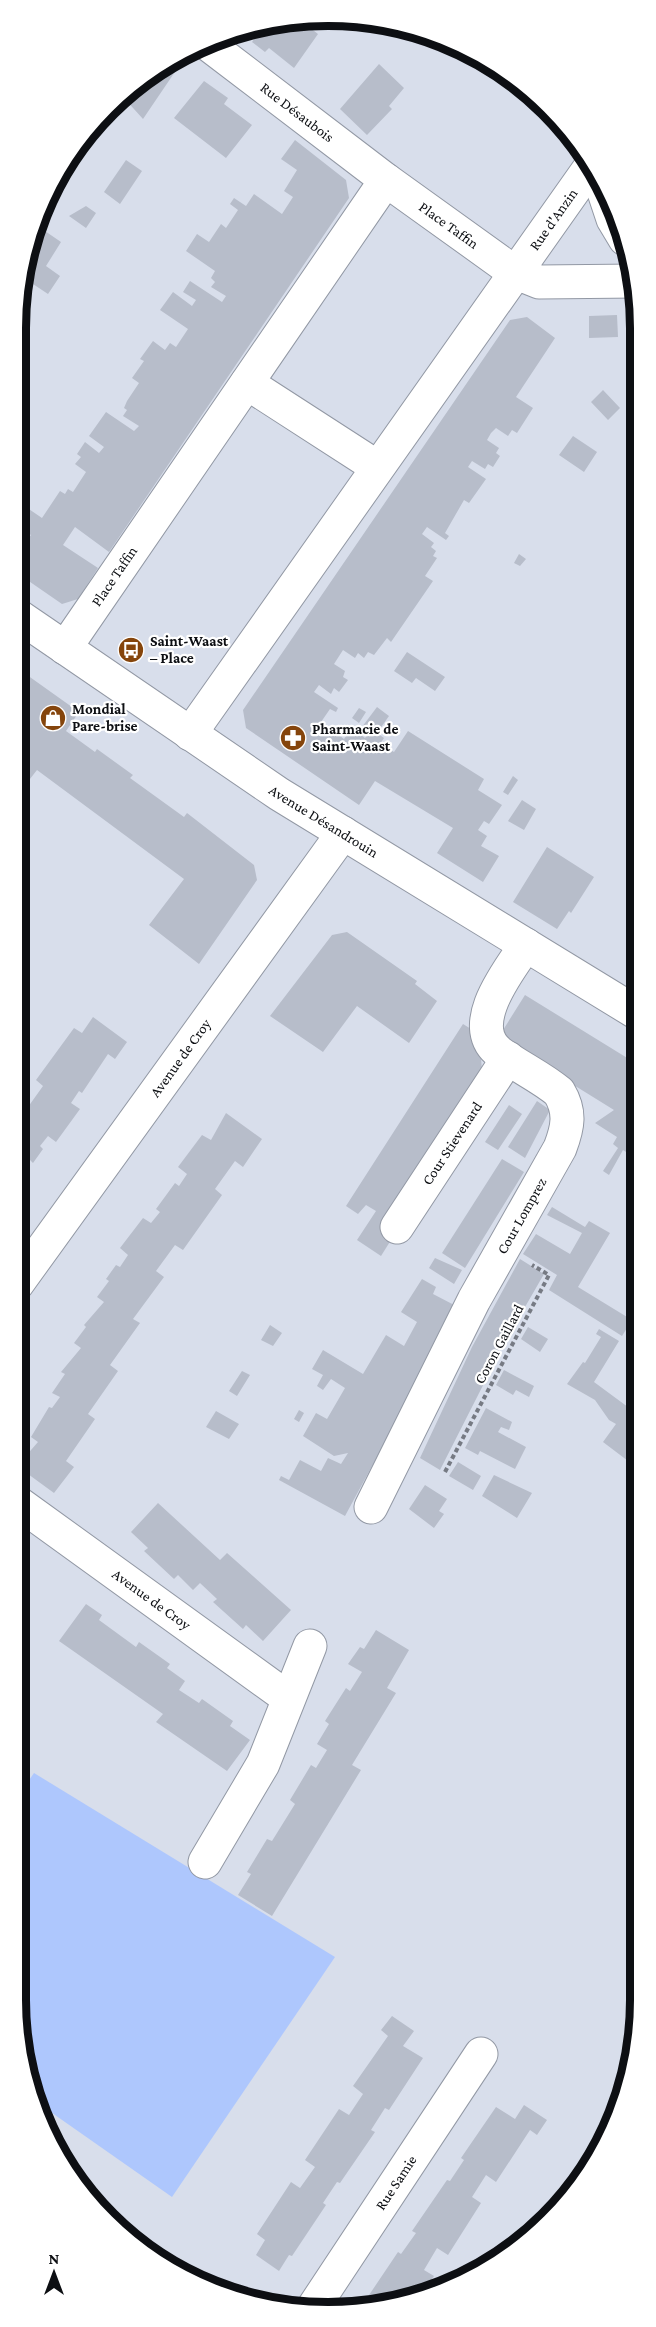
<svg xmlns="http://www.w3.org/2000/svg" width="656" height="2327" viewBox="0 0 656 2327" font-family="'Crimson Pro',serif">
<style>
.green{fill:#aec7fd}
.building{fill:#b7bdca}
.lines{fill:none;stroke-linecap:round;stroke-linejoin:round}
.minor-casing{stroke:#9298a4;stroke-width:35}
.major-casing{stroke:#9298a4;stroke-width:35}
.path{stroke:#767a83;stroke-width:4;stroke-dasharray:4.5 3;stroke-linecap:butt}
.minor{stroke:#fff;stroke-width:33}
.major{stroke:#fff;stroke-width:33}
.labels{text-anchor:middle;stroke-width:4.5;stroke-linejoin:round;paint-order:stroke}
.street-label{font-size:15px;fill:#0d0f13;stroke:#fff}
.poi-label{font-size:15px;font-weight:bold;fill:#0d0f13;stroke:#fff;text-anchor:start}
.rim{fill:none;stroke:#0d0f13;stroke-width:8}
</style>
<rect width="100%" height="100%" fill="#d8deeb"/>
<path class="green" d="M34,1773L335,1957L172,2197L35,2101L15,1999L16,1799Z"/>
<path class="building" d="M268,21H301L318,34L294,68L269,48L265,52L252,42Z
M180,57L183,60L143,119L124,98L134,87L138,90L144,83L146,86L154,75L150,72L154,68Z
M379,64L404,88L389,106L392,109L367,135L340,109Z
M204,81L228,98L224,104L252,125L226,158L174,118Z
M295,140L346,180L349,198L109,552L75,527L63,545L98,568L78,599L62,604L20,575V540L25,543L31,535L20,528V503L42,518L60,491L65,494L68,489L73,492L86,472L75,464L81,457L77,454L85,442L99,453L104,447L89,436L106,412L134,431L139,426L123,416L127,410L124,408L127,401L139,383L132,378L144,361L140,359L153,341L165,350L170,343L176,347L188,329L160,310L173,292L192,306L196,300L183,292L190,281L222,302L226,296L211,287L215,282L211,278L215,271L186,251L197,234L209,242L221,224L226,228L238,210L230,204L234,198L246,206L254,194L282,214L293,197L284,191L297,170L281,159Z
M126,160L142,171L120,204L104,192Z
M86,206L96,213L86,228L69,216Z
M42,229L61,242L46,266L60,276L48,294L33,284Z
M617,315L618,337L589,338V316Z
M527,317L555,338L516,397L533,408L517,433L512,430L508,436L496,428L491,433L487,440L499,448L496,453L500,456L493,467L488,464L485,469L472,461L468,467L486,479L469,503L464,500L445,533L449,536L446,540L427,527L422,534L434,543L431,547L436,551L433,556L437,558L425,576L433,581L391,642L387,638L374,655L368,652L364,658L358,653L355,658L343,650L334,664L345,671L343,677L348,680L339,692L334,688L331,694L319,685L314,692L338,708L336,712L330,709L321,722L344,739L352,728L365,738L370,732L362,727L377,707L389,716L377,733L384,738L380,744L394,752L408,731L484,779L478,790L502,805L489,824L484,821L478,830L487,836L481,846L499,856L483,882L437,853L453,828L375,781L359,805L246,728L243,710L510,320Z
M603,390L620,408L608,420L591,402Z
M573,436L597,452L584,472L559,455Z
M519,554L526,559L520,566L514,563Z
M407,652L445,677L435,691L416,678L412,683L394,671Z
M20,670L79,712L66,731L95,752L97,749L133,775L130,778L184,817L187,813L254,865L257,880L199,964L149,925L184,879L37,770L19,793Z
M359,708L366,712L359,723L352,718Z
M513,776L518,780L508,795L503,792Z
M522,800L536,809L524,830L508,821Z
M547,847L594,877L571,913L569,911L557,929L513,902Z
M347,932L417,981L415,984L437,1001L409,1043L357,1006L323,1052L270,1016L332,935Z
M525,995L637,1064V1159L623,1150L609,1175L603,1171L618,1148L613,1144L617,1137L595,1123L614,1110L498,1038Z
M93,1017L127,1042L115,1059L108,1054L82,1093L79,1091L71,1103L80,1109L56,1142L48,1136L40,1146L43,1149L33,1163L30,1160L18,1177V1111L23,1114L43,1086L36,1080L74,1028L82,1033Z
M463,1024L479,1034L482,1070L396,1232L381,1256L357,1240L376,1211L366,1205L358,1214L346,1206Z
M537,1101L550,1110L525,1158L508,1147Z
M509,1105L522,1114L498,1150L485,1142Z
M226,1113L262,1139L243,1167L235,1161L215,1189L222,1195L183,1250L175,1245L156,1271L164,1277L133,1319L140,1323L110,1365L118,1371L88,1414L95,1419L66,1461L74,1467L54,1493L17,1466L38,1442L31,1437L49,1407L52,1408L60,1397L52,1393L65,1374L61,1372L81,1348L74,1343L86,1327L84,1325L104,1302L97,1297L109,1281L106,1279L116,1265L120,1267L128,1255L120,1248L143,1218L151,1223L160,1212L156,1209L175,1183L179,1186L187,1174L178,1167L202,1135L211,1140Z
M502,1159L524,1172L465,1268L442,1253Z
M552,1207L585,1227L589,1221L610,1233L578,1287L632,1320L622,1336L549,1290L557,1275L523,1254L536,1234L570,1254L582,1233L547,1215Z
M435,1258L462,1270L454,1284L429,1268Z
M520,1259L544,1274L506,1340L440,1470L420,1458L472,1347Z
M422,1279L436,1287L433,1294L458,1307L345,1516L279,1480L281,1476L289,1480L300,1460L321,1471L328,1458L341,1464L348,1453L334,1456L303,1436L316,1413L327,1419L345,1388L331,1379L323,1390L317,1386L323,1375L312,1369L323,1350L363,1374L386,1335L404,1346L417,1322L401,1312Z
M270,1325L282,1333L273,1346L261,1340Z
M528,1327L548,1339L540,1352L521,1339Z
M599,1329L619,1341L594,1382L636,1413V1467L603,1442L616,1424L609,1420L595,1400L567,1384L583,1362L585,1363L601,1337L596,1334Z
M504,1370L534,1386L529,1397L516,1390L513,1395L496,1385Z
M242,1371L250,1375L237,1396L229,1391Z
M486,1408L512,1422L509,1430L501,1427L498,1432L526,1447L515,1469L480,1451L478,1455L465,1448Z
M299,1410L304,1413L299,1422L294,1419Z
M216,1411L239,1424L229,1439L206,1427Z
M458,1462L481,1476L473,1490L449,1476Z
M494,1475L532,1493L517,1518L482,1496Z
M425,1485L447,1499L439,1511L444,1514L434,1528L409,1509Z
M158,1503L220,1560L227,1553L291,1610L263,1641L246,1625L243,1629L213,1602L217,1599L200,1583L193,1590L178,1575L174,1579L144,1551L148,1548L131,1532Z
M17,1540L26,1547L17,1560Z
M86,1604L102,1615L99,1620L136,1647L139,1642L170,1664L167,1668L185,1681L179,1690L199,1703L202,1699L233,1721L230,1726L250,1740L227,1771L156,1722L163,1714L59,1641Z
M376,1630L409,1650L387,1688L396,1693L352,1765L361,1770L272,1916L238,1895L251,1874L247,1872L267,1839L272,1841L295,1804L290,1800L311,1765L316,1768L327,1750L317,1744L329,1724L325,1721L346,1688L350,1691L362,1672L348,1664L360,1647L364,1649Z
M392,2016L414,2031L403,2046L423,2058L389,2110L385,2108L371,2130L375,2132L340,2183L337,2182L323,2203L326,2205L292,2256L289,2255L279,2271L256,2255L265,2240L257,2234L291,2182L300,2188L315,2167L305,2160L339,2109L349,2115L363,2094L353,2086L388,2036L381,2030Z
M524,2105L547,2120L537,2135L530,2130L496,2182L486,2175L472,2197L481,2203L448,2255L437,2248L424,2270L434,2276L420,2296L409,2301L365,2306L363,2304L398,2252L401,2254L416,2233L412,2231L447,2180L450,2181L464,2160L461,2158L496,2107L515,2119Z"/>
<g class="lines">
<g class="minor-casing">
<g id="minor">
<path id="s1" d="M209,45L386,180L514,272L539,282L637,281"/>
<path d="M601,183L613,219L625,239"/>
<path d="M247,383L377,467"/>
<path id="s2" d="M65,648L386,180"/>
<path id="s3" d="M190,734L591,166"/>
<path id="s4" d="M397,1227L508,1058"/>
<path id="s5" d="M17,1284L343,833"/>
<path id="s6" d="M17,1502L288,1698"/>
<path id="s7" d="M371,1507L474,1300L560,1148C568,1127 571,1112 559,1092C541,1077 519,1067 500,1053C464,1026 509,970 526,945"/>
<path d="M205,1862L263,1764L310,1646"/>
<path id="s8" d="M311,2311L481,2054"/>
</g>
</g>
<g class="major-casing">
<g id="major">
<path id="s9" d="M20,617L279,794L637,1013"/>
</g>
</g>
<path class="path" d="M445,1472L549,1275L532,1265"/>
<use href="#minor" class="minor"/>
<use href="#major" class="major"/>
</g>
<defs>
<g id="bus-disc" transform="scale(1.35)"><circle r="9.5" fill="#85450c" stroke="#fff"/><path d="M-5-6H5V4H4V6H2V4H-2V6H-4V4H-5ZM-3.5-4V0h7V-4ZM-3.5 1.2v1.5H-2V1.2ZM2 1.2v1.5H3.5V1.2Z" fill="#fff"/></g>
<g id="shop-disc" transform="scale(1.35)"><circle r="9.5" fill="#85450c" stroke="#fff"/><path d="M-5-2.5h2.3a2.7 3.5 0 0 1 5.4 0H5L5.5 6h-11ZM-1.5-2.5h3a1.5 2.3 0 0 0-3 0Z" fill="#fff"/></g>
<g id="pharmacy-disc" transform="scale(1.35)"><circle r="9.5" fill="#85450c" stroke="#fff"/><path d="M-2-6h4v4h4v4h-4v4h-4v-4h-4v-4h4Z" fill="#fff"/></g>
</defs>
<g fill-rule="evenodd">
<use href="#bus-disc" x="131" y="650"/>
<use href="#shop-disc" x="53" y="718"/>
<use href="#pharmacy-disc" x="293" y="738"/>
</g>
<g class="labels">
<g class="street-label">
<text dy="5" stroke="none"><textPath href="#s1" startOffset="111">Rue Désaubois</textPath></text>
<text dy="5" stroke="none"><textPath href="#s3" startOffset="630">Rue d'Anzin</textPath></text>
<text dy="5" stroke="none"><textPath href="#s1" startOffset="300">Place Taffin</textPath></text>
<text dy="5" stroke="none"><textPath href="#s2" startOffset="87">Place Taffin</textPath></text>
<text dy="5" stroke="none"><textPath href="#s9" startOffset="366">Avenue Désandrouin</textPath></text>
<text dy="5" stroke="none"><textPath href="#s5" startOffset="279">Avenue de Croy</textPath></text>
<text dy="5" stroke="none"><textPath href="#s4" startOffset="100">Cour Stievenard</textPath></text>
<text dy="5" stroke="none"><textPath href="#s7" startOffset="328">Cour Lomprez</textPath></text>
<text transform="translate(499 1344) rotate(-62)" y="5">Coron Gaillard</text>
<text dy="5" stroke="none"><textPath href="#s6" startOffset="166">Avenue de Croy</textPath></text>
<text dy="5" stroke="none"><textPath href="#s8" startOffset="154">Rue Samie</textPath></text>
</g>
<g class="poi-label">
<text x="150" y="646">Saint-Waast<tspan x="150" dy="17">– Place</tspan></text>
<text x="72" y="714">Mondial<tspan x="72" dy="17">Pare-brise</tspan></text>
<text x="312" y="734">Pharmacie de<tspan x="312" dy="17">Saint-Waast</tspan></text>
</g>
</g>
<path d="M0 0H656V2327H0ZM328 26H328A302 302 0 0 1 630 328V2000A302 302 0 0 1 328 2302H328A302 302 0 0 1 26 2000V328A302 302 0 0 1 328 26Z" fill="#fff" fill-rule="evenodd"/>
<path class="rim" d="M328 26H328A302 302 0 0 1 630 328V2000A302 302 0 0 1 328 2302H328A302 302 0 0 1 26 2000V328A302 302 0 0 1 328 26Z"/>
<g transform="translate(54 2273)" stroke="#ffffff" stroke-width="4.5" paint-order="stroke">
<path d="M0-4.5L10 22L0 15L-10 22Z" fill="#0d0f13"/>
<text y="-9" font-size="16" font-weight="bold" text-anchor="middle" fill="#0d0f13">N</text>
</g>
</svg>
